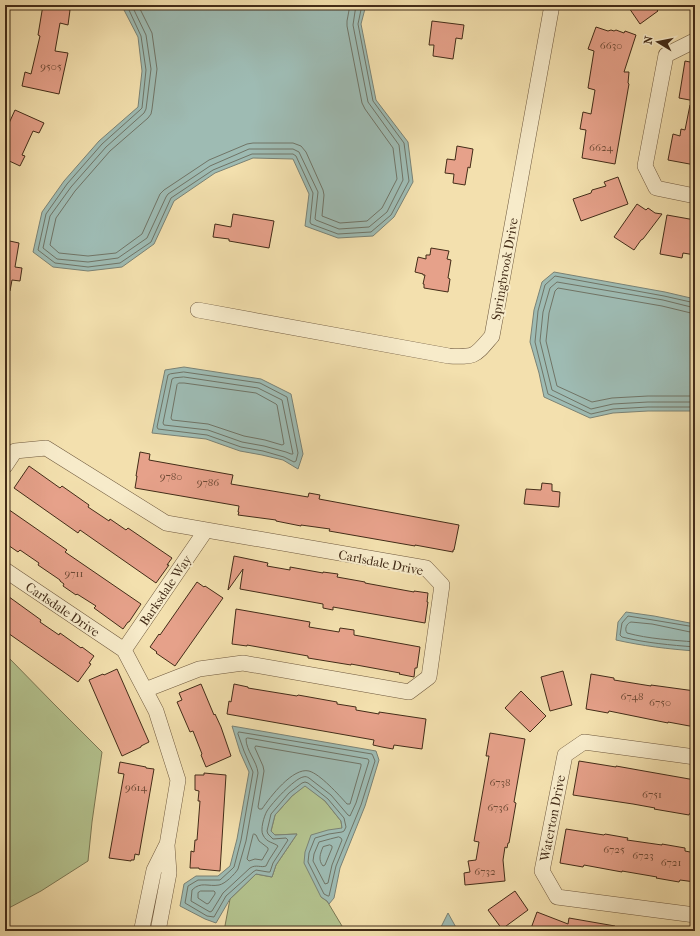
<svg xmlns="http://www.w3.org/2000/svg" width="700" height="936" viewBox="0 0 700 936" font-family="'IM FELL French Canon',serif">
<style>
.green{fill:#b4c38f;stroke:#7c7854}
.water{fill:#9ebbb3;stroke:#7a8275}
.lines{fill:none;stroke-linecap:round;stroke-linejoin:round}
.shore{stroke:#707466;stroke-width:1}
.building{fill:#e6a18a;stroke:#432c18}
.street-casing{stroke:#6f593e;stroke-width:16}
.street{stroke:#f7ebca;stroke-width:15}
.labels{text-anchor:middle;stroke-width:4;stroke-linejoin:round;paint-order:stroke}
.number-label{font-size:11px;fill:#6c4934}
.street-label{font-size:13px;fill:#432c18;stroke:#f7ebca}
</style>
<rect width="100%" height="100%" fill="#f3e0ae"/>
<filter id="stains"><feTurbulence type="fractalNoise" baseFrequency=".005" numOctaves="4"/><feColorMatrix values="0 0 0 0 .2 0 0 0 0 .09 0 0 0 0 .02 0 0 0 .5 -.17"/></filter>
<radialGradient id="worn" r=".72"><stop offset=".6" stop-color="#630" stop-opacity="0"/><stop offset="1" stop-color="#630" stop-opacity=".3"/></radialGradient>
<path class="green" d="M5,657L10,659L53,703L102,752L92,822L88,861L41,891L5,910Z
M305,785L325,801L341,821L342,828L321,897L327,901L345,931H224L230,899L256,874L272,877L276,865L297,834L275,835L271,831L275,815L292,796Z"/>
<path class="water" d="M126,5H366L361,24L376,100L408,142L413,182L394,217L373,236L338,238L305,226L309,194L293,159L253,158L215,173L174,201L154,244L122,267L88,271L53,267L33,252L42,212L64,181L99,141L138,107L142,71L138,37L124,10Z
M554,272L665,292L695,299V411H648L613,413L590,418L544,397L539,373L530,342L534,310L542,282Z
M184,367L261,379L291,394L303,454L298,469L283,460L262,455L240,451L206,439L152,433L165,370Z
M626,612L654,616L695,624V651C668,649 643,646 616,640L618,622Z
M232,726L376,751L379,760L365,806L340,868L334,898L329,904L327,901L321,897L304,863L305,852L311,835L328,830L342,828L341,821L325,801L305,786L292,796L275,815L271,831L275,835L297,834L276,865L272,877L256,874L230,899L216,923L205,919L180,906L184,884L196,876H218L230,866L237,839L249,772L240,752Z
M448,913L458,931H439Z"/>
<g class="lines">
<path class="shore" d="M129,5V10L141,36L146,70L142,108L140,110L102,144L67,184L46,214L38,250L55,263L88,267L120,263L151,242L171,198L213,170L252,154H293L296,156L313,193L310,222L311,224L338,234L371,232L391,215L409,181L404,143L373,101L358,24L362,5
M134,5V10L146,35L151,69L146,109L144,113L106,147L71,187L50,216L43,248L57,259L88,262L118,258L147,238L166,197L168,194L210,166L249,149H293L299,152L318,192L315,219L316,220L339,229L369,227L387,212L403,180L399,145L368,102L353,25L356,5
M140,5V9L152,33L157,69L152,109L151,114L148,118L110,151L75,191L56,218L50,245L59,253L88,256L116,253L142,234L160,194L164,190L209,160L247,144L253,143H293L301,146L306,152L323,190L324,195L322,216L340,223L367,221L382,208L397,179L393,148L365,109L362,103L347,26V21L350,5
M695,303L664,296L555,276L545,285L538,311L535,342L548,394L591,414L613,409L648,407H695
M695,308L663,300L557,282L550,288L543,312L540,341L552,390L591,409L613,404L648,402H695
M695,314L662,306L558,288L555,291L549,313L546,341L557,386L592,402L612,398L648,396H695
M184,372L260,383L287,397L298,453L296,461L294,462L284,457L263,451L241,447L207,435L158,429L157,427L168,375L170,374Z
M184,377L258,388L282,400L293,454H291L286,452L264,446L242,442L208,430L164,425L163,423L172,379L174,378Z
M179,383H184L256,393L276,404L277,405L284,444L282,445L265,440L244,436L208,424L172,420L171,418L177,385Z
M695,627L653,620L628,616L622,623L620,635L622,637C646,643 670,645 695,647
M695,633L652,624L631,622C627,623 624,629 627,633C649,639 672,640 695,642
M239,732L372,754L373,756L375,761L361,805L336,866L329,896H328L324,894L308,862L309,853L315,838L329,834L342,832L344,831L346,827L344,818L328,799L308,783L305,782L302,783L289,793L271,814L267,831L268,834L273,839L286,838L288,840L273,863L270,872H268L256,870L253,872L226,896L214,917L207,916L185,903L188,886L198,880H220L232,869L234,867L241,840L253,772L244,751L238,734Z
M248,738L368,759L369,761L356,803L350,816L348,815L331,795L309,778C307,777 306,776 303,777C294,779 272,803 267,811C264,816 260,830 263,835C267,843 273,842 278,846L269,860L266,866C261,868 256,864 250,868L223,893L212,911L210,912L191,901L192,890C201,881 208,887 219,885C225,884 235,874 238,869L246,841L258,773C257,761 246,751 246,739Z
M256,746L361,764V766L350,804H347C339,795 320,774 309,771C293,767 270,797 262,809H259L258,807L264,771L263,766L255,748Z
M254,834L256,835L259,841L268,848V850L262,860L255,859L249,861L247,859L253,835Z
M339,837L341,838L342,840L332,865L328,883L325,884L313,861L314,854L319,842L330,839Z
M330,845L332,846V848L325,865L323,866C318,860 320,854 323,847Z
M201,891H214L215,892V894L209,903L207,904L198,898V893Z"/>
</g>
<path class="building" d="M43,5H63V8L70,10L68,25L60,23L55,51L68,53L59,94L22,86L25,72L31,74L40,36L38,35Z
M627,5H653L658,11L640,24Z
M432,21L464,25L462,39L456,38L453,59L433,56L434,45H429Z
M596,27L608,31L611,30L614,31L616,30L624,33L625,31L636,35L624,72H629L628,83L629,84L615,164L582,158L586,130L580,129L583,112L591,114L595,90L588,88L594,51L588,49Z
M685,61L695,63V101L679,98Z
M690,105H695V165L668,160L673,134L680,136L681,129L685,130Z
M15,110L44,123L39,133L33,131L22,155L25,156L20,166L5,159V132Z
M457,146L473,149L470,168L468,167L465,185L453,183L454,174L445,173L447,159L455,160Z
M618,177L628,204L581,221L573,199L591,193L592,190L606,186L604,182Z
M637,204L646,210L648,208L655,213L662,214L643,239L641,240L634,250L614,237Z
M233,214L274,221L269,248L229,241V239L213,237L215,224L231,227Z
M667,215L695,220V255L683,253L682,258L660,254Z
M5,240L19,243L15,267L22,268L20,281L12,280L10,291L5,290Z
M431,248L449,251L447,259L451,260L448,278L450,279L448,292L424,288V284H423L425,275H423V274L415,272L418,257L426,259V255H430Z
M140,452L150,454L149,460L233,475L231,484L308,497L309,493L320,495L319,499L459,525L454,550H453V552L415,545V546L329,531L330,529L301,525V526L276,521V520L238,515L239,512H238L239,506L135,488L137,476H136Z
M29,466L60,488L62,486L89,505L88,507L109,521L110,519L126,530L128,528L172,558L167,565H169L156,583L80,530L78,533L14,488Z
M542,483L552,484V491L560,492L559,507L524,504L526,489L541,490Z
M5,507L67,550L65,552L141,604L129,622H128L123,629L94,608L96,606L77,594L76,595L63,586L64,584L60,581V580L38,565L39,563L20,550L18,552L5,543Z
M234,556L268,563L267,566L290,570V567L323,573V572L338,574L337,577L365,582V583L414,592V591L428,593L427,602H428L425,623L333,607V610L323,608V604L240,589L243,569L228,590Z
M197,582L204,587L205,586L223,598L175,666L156,653L157,652L150,647L159,634L160,635Z
M5,594L41,620L40,622L59,635L60,633L81,648L82,647L94,656L89,663L91,664L78,682L5,631Z
M236,609L310,622L309,627L339,632L340,628L354,630V635L420,647L417,668H415L414,677L399,674L400,673L351,664V665L308,658V656L247,645V646L232,644Z
M117,669L149,742L141,746V747L122,756L89,680L103,674L104,675Z
M563,671L572,705L550,711L541,677Z
M591,674L614,678V680L651,686V685L695,691V727L668,722V723L609,711L608,713L586,709Z
M201,684L214,715L215,714L221,727L231,756L206,767L201,755L202,754L193,731L190,732L177,702L182,700L179,693Z
M234,684L248,687V688L297,696L298,695L337,702V704L356,707V710L379,714V712L426,719L422,749L394,745L393,749L382,747L373,745L374,740L227,714L229,701L231,702Z
M521,691L546,716L530,732L505,708Z
M490,733L525,739L514,802L516,803L509,843H508L507,848L505,847L503,860L505,881L465,885L464,873L470,872L468,861L476,860L479,842L474,841L489,756H486Z
M579,761L616,767V766L644,771L695,780V814L690,813L689,815L654,809L655,808L633,804L573,795Z
M120,762L146,767V768L154,769L139,855L135,854L134,860H131V861L109,858L124,774L118,773Z
M204,773L226,775L220,871L199,869V868H190L191,851L194,852L195,840H197L200,801H198L199,791L195,790V775H204Z
M566,829L604,835L605,834L628,838L627,840L662,845V844L685,848V851L695,853V882L680,880L679,882L656,878L657,877L622,871V872L584,865L583,867L560,863Z
M515,891L528,910L502,929L488,910Z
M537,912L568,924L569,918L615,926L614,931H530Z"/>
<g class="lines">
<g class="street-casing">
<path id="street" d="M695,42H692L666,55L645,166L656,188L695,196
M198,310L449,356C476,357 474,357 492,336L552,5
M5,466L15,451L46,448L166,523L426,568L442,585L429,677L409,692L243,663L199,669L145,690
M5,570L124,650L156,711L178,780L167,845L169,873L158,931
M124,650L206,530
M695,757L584,742L565,755L542,871L557,897L695,915
M142,928L154,870L166,846"/>
</g>
<use href="#street" class="street"/>
</g>
<g class="labels">
<g class="number-label">
<text x="611" y="49">6630</text>
<text x="51" y="70">9505</text>
<text x="601" y="151">6624</text>
<text x="171" y="480">9780</text>
<text x="208" y="486">9786</text>
<text x="74" y="577">9711</text>
<text x="632" y="700">6748</text>
<text x="660" y="706">6750</text>
<text x="500" y="786">6738</text>
<text x="136" y="791">9614</text>
<text x="652" y="798">6751</text>
<text x="498" y="811">6736</text>
<text x="614" y="853">6725</text>
<text x="643" y="859">6723</text>
<text x="671" y="866">6721</text>
<text x="485" y="875">6732</text>
</g>
<g class="street-label">
<text transform="translate(504 269) rotate(-80)" y="5">Springbrook Drive</text>
<text transform="translate(381 562) rotate(11)" y="5">Carlsdale Drive</text>
<text transform="translate(165 590) rotate(-56)" y="5">Barksdale Way</text>
<text transform="translate(63 609) rotate(34)" y="5">Carlsdale Drive</text>
<text transform="translate(552 818) rotate(-79)" y="5">Waterton Drive</text>
</g>
</g>
<rect width="700" height="936" fill="none" stroke="#f3e0ae" stroke-width="20"/>
<rect x="6" y="6" width="688" height="924" fill="none" stroke="#432c18" stroke-width="2"/>
<rect x="10" y="10" width="680" height="916" fill="none" stroke="#432c18"/>
<g transform="translate(658 42) rotate(280)" stroke="#f7ebca" stroke-width="3" paint-order="stroke">
<path d="M0-3L7 15L0 10L-7 15Z" fill="#432c18"/>
<text y="-6" font-size="11" font-weight="bold" text-anchor="middle" fill="#432c18">N</text>
</g>
<rect width="100%" height="100%" filter="url(#stains)"/>
<rect width="100%" height="100%" fill="url(#worn)"/>
</svg>
